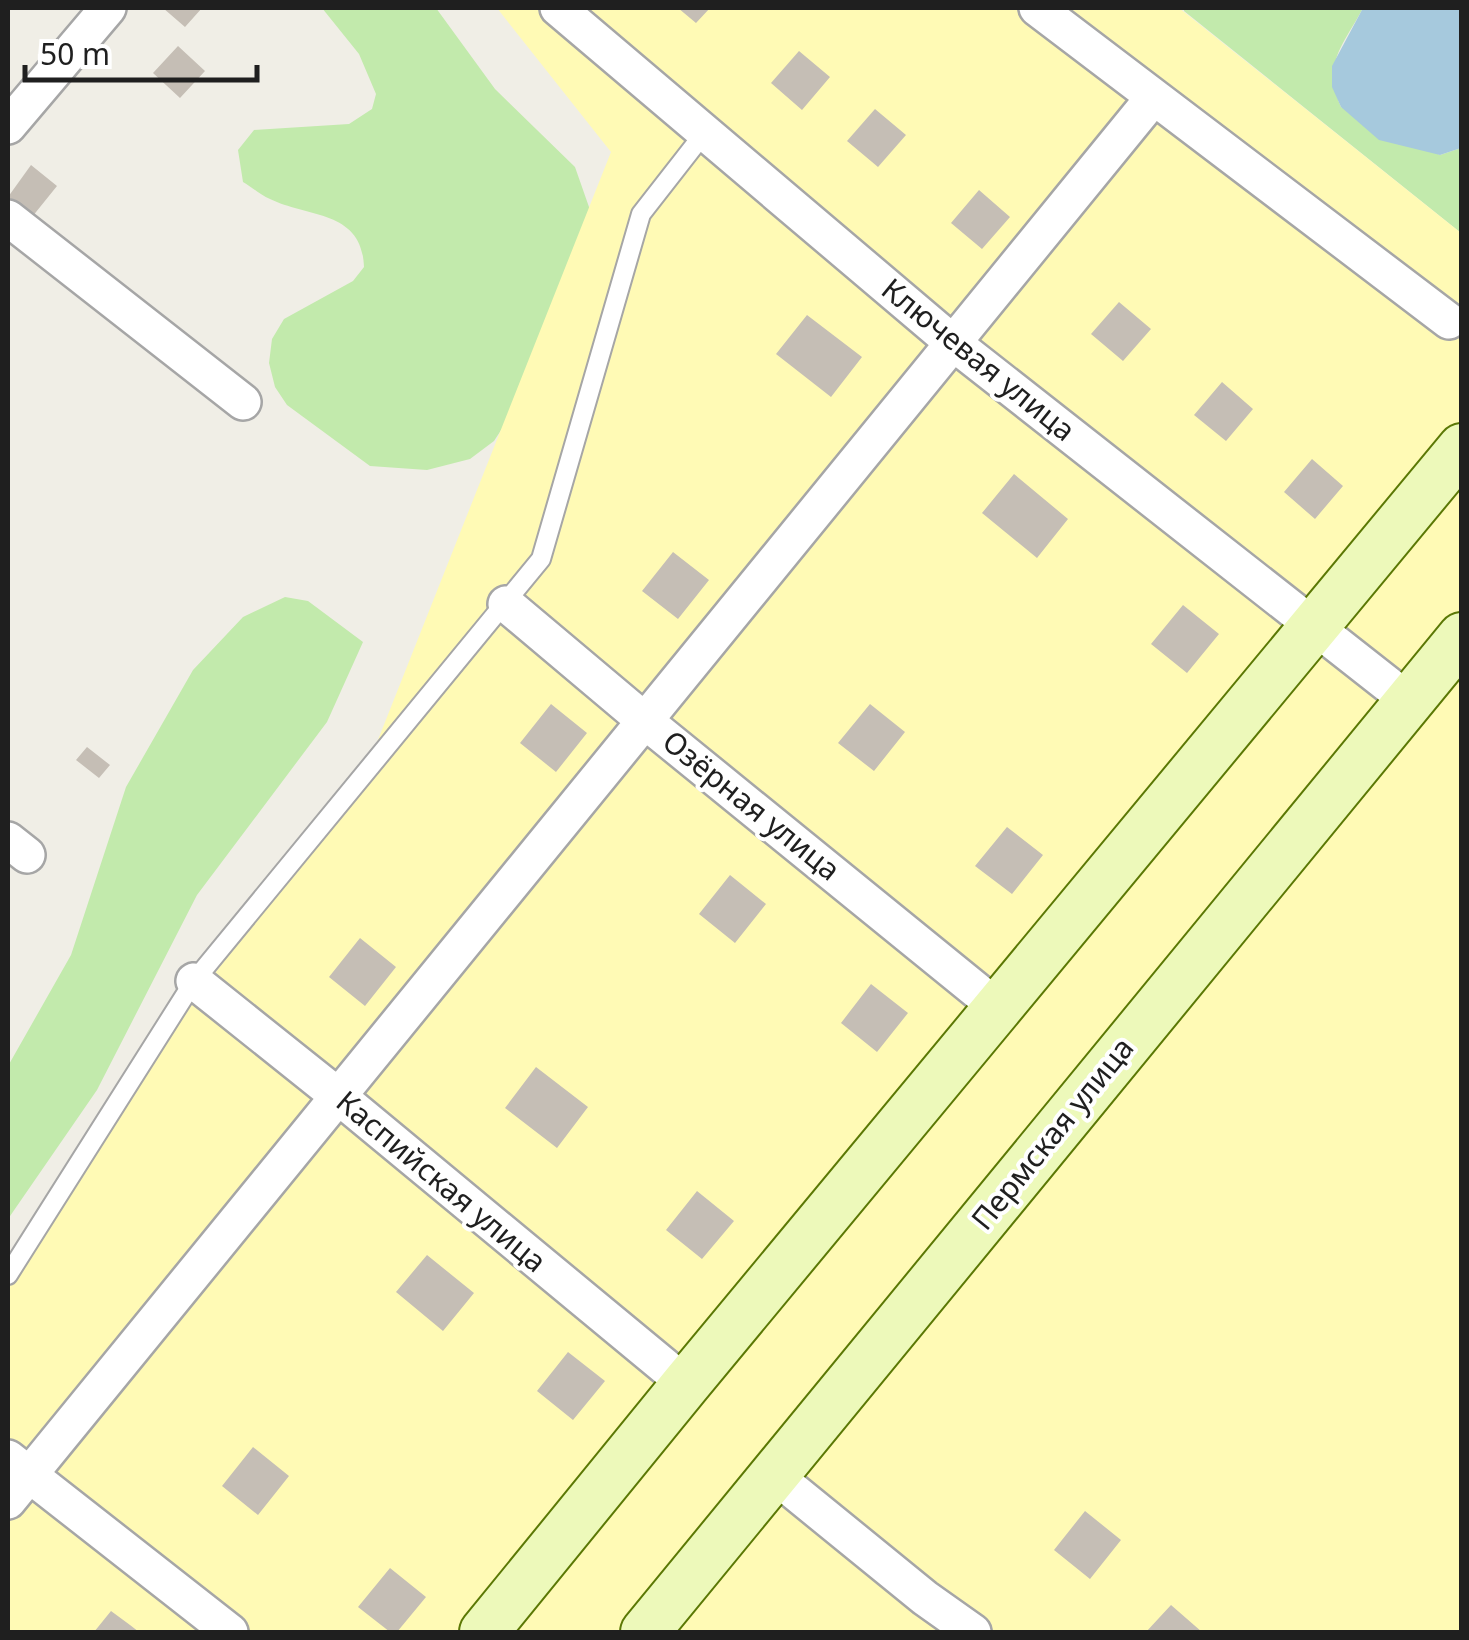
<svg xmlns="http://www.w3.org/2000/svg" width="1469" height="1640" viewBox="0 0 1469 1640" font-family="'Noto Sans',sans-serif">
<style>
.grass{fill:#c2eaac}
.sand{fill:#fffab5}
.water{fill:#a6c9dd}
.building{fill:#c5beb5}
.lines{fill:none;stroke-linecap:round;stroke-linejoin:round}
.lane-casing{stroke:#a6a6a6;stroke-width:22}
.street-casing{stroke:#a6a6a6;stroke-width:40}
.secondary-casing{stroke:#5b7805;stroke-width:52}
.lane{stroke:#fff;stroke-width:18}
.street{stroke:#fff;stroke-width:35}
.secondary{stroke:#edf9ba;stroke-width:48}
.labels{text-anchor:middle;stroke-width:8;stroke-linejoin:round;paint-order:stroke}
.street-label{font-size:30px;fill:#1f1f1f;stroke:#fff}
</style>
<rect width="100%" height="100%" fill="#f0eee6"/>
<path class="grass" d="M322,8H436L495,89L575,167L589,207V239L533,381L494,441L470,459L427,470L370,466L287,405L275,387L269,363L272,339L284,319L353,281L364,267C362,210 309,218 270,199C260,195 252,187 243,182L238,150L254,130L349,124L372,109L376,94L359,54Z
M1184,8H1363C1343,46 1322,63 1341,107L1440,155L1461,148V233L1184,11Z
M285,597L308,601L363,642L327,722L197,895L97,1090L8,1219V1066L71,955L126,787L193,670L243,617Z"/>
<path class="sand" d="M497,8H1179L1461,233V1632H8V1255L368,765L611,152Z"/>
<path class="water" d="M1363,8H1461V148L1440,155L1379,140L1341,107L1332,87V66Z"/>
<path class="building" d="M163,8H202L185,27Z
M678,8H710L696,23Z
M178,46L205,71L180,98L153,73Z
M799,51L830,77L802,110L771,83Z
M875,109L906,135L878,167L847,141Z
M31,165L57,186L32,217L8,197Z
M979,190L1010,217L982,249L951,223Z
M1119,302L1151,329L1123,361L1091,334Z
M807,315L862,357L831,397L776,354Z
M1222,382L1253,409L1226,441L1194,415Z
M1312,459L1343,486L1315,519L1284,492Z
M1014,474L1068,519L1037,558L982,513Z
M673,552L709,580L678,619L642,591Z
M1183,605L1219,634L1187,673L1151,644Z
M551,704L587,733L556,772L520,743Z
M870,704L905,732L874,771L838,743Z
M87,747L110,765L99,778L76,760Z
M1007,827L1043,855L1012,894L975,866Z
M730,875L766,904L735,943L699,914Z
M360,938L396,967L365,1006L329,977Z
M871,984L908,1013L877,1052L841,1023Z
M536,1067L588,1107L557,1148L505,1108Z
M697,1191L734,1221L702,1259L666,1230Z
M427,1255L474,1293L443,1331L396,1292Z
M568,1352L605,1381L573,1420L537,1391Z
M253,1447L289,1476L258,1515L222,1486Z
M1085,1511L1121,1540L1090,1579L1054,1550Z
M390,1568L426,1597L397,1632H390L358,1607Z
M1171,1605L1202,1632H1146Z
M111,1611L130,1625L139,1632H94Z"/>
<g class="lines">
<g class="lane-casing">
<path id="lane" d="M8,1275L194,981L541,559L641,214L705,132"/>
</g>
<g class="street-casing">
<path id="street" d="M558,8L952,342L1409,701
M1037,8L1449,321
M8,126L108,8
M8,218L243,402
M506,604L645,721L997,1007
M8,840L27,855
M194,981L338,1096L686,1384
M8,1458L230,1632
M774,1475L925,1598L973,1632
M8,1501L1153,98"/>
</g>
<g class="secondary-casing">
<path id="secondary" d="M484,1632L686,1384L1462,448
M645,1632L1462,637"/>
</g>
<use href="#lane" class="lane"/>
<use href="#street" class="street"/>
<use href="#secondary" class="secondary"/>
</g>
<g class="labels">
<g class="street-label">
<text transform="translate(978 360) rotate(39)" y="10">Ключевая улица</text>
<text transform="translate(751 806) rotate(39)" y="10">Озёрная улица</text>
<text transform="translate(1053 1134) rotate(-51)" y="10">Пермская улица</text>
<text transform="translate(441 1182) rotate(40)" y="10">Каспийская улица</text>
</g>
</g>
<rect width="1469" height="1640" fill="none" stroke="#1f1f1f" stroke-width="20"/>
<path d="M25 65v15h232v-15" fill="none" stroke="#1f1f1f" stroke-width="5"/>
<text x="40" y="65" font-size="30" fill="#1f1f1f" stroke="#ffffff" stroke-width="8" paint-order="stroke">50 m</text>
</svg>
